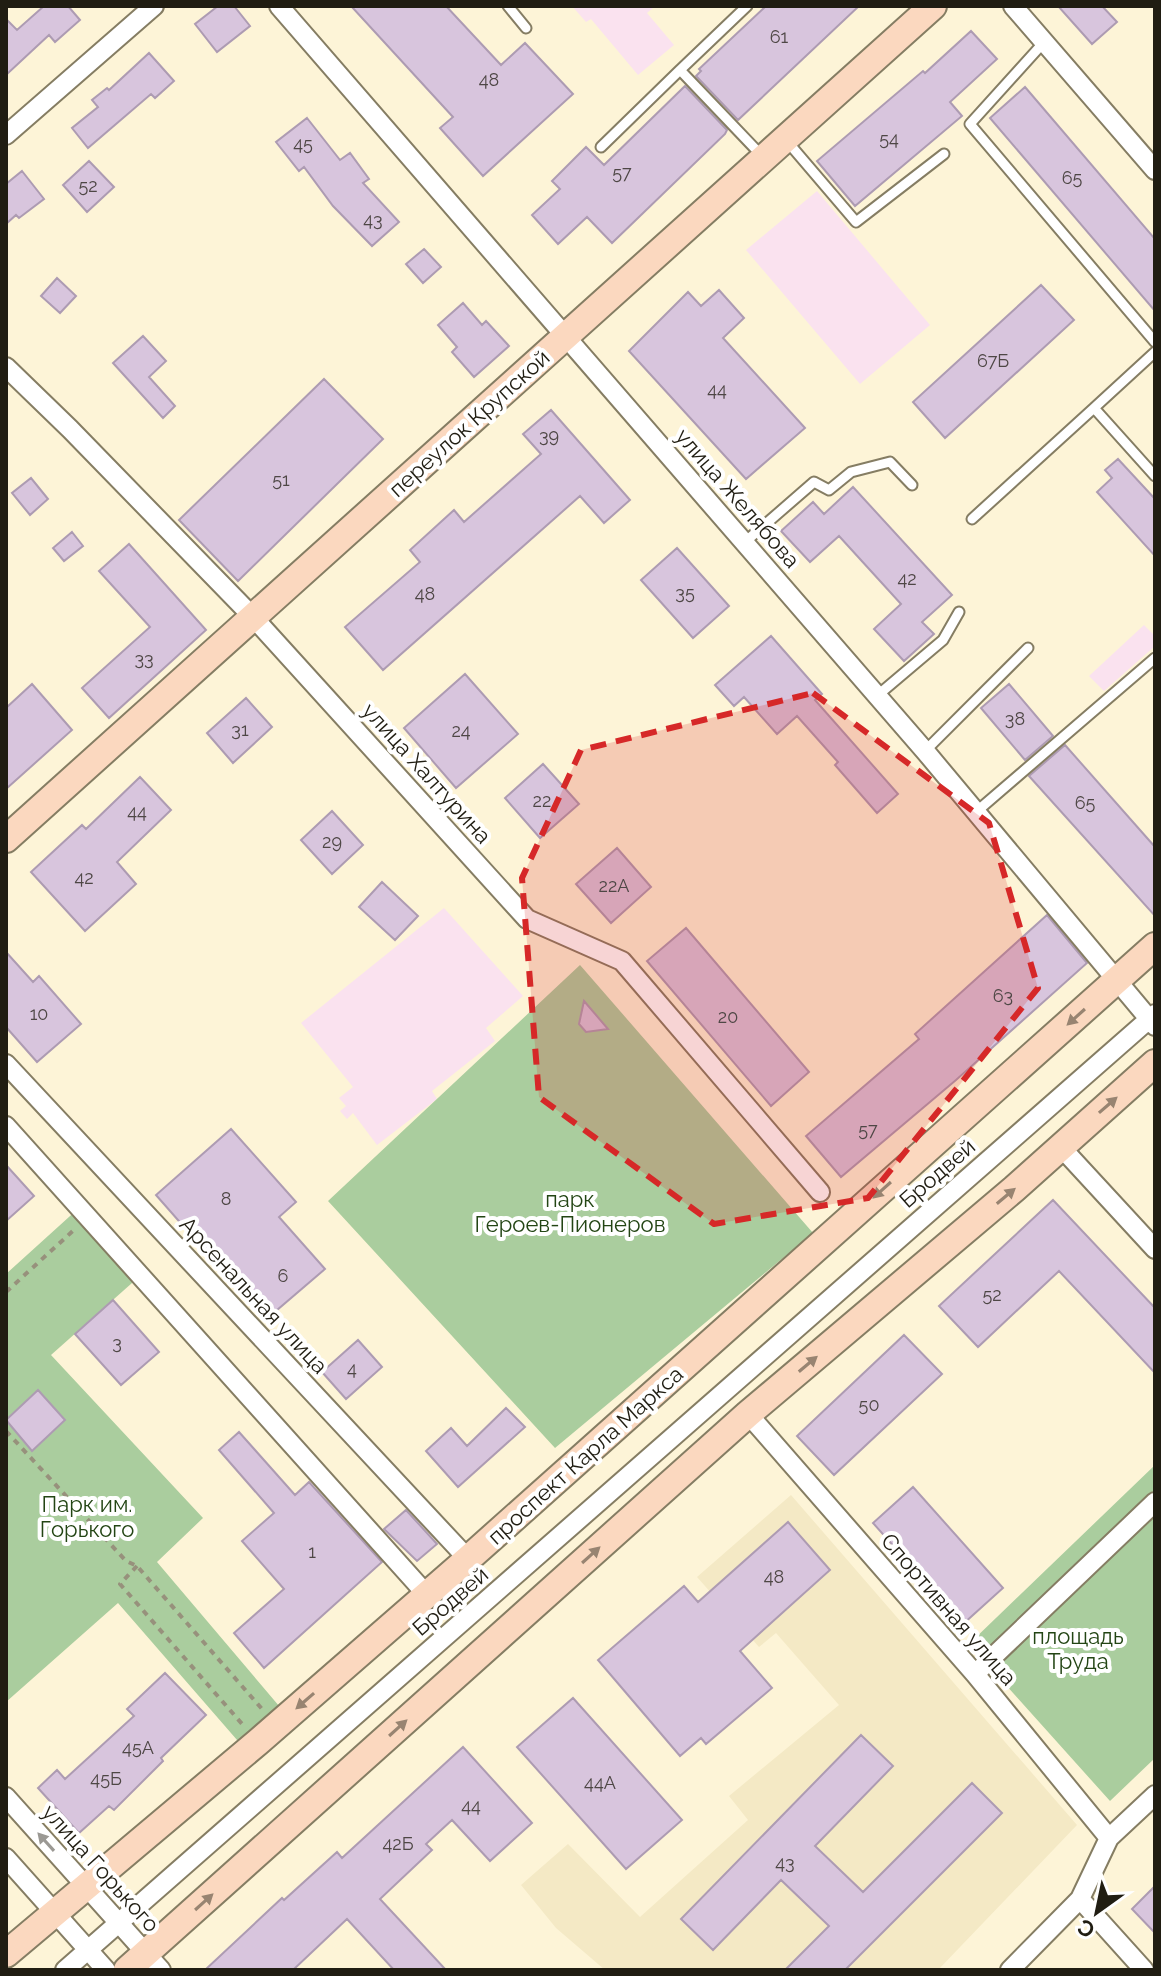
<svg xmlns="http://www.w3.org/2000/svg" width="1161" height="1976" viewBox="0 0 1161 1976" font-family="Raleway,sans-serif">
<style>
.industrial{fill:#fae2ef}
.built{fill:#f4e9c5}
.green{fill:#aacd9e}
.building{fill:#d8c5dd;stroke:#ad9bb2;stroke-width:2}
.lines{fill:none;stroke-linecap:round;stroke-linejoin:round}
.lane-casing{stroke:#857d63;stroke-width:13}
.street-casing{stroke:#857d63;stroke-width:22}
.secondary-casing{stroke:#857d63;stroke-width:30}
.path{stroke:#97917c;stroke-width:4;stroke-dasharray:6 6;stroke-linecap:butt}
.lane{stroke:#fff;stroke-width:9}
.street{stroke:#fff;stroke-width:18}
.secondary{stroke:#fbd8bf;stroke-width:26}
.oneway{fill:#988471}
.oneway2{fill:#9b9994}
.marked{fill:#d62828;fill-opacity:0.2;stroke:#d62828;stroke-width:6;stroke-dasharray:16 10;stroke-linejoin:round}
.labels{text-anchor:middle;stroke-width:8;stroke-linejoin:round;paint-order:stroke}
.number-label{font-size:18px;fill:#4e4745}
.street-label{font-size:22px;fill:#201d12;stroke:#fff}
.park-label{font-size:22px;fill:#234514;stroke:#fff}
</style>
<rect width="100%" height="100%" fill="#fdf4d7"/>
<path class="industrial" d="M572,6H655L647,13L674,45L638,75L591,19L586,22Z
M817,191L930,325L860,384L746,250Z
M1144,625L1155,636V646L1104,691L1089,676Z
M444,908L523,996L486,1028L495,1041L432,1091L437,1099L377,1145L353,1113L347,1119L340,1111L346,1106L339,1098L353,1087L301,1023Z"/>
<path class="built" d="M791,1495L1077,1825L938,1970H605L556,1928L521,1885L568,1844L640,1917L748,1820L729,1796L839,1705L776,1633L759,1647L697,1577Z"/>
<path class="green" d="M580,965L813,1233L555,1448L328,1201Z
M80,1207L141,1275L51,1355L203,1518L157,1562L285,1713L244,1748L118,1603L6,1702V1274Z
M1155,1465V1758L1110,1801L969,1644Z"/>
<path class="building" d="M44,6H68L80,20L55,42L49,35L6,75V19L17,30Z
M218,6H234L250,26L217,52L195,24Z
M351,6H446L501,65L525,43L573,94L483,176L440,128L453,117Z
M766,6H859L738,120L696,76L701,71L699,69Z
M1058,6H1102L1117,22L1092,44Z
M971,31L997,59L950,102L962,116L855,206L817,161L923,71L925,73Z
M149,53L174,81L155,98L151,94L88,148L72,128L98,107L92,100L107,88L109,90Z
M685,86L727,130L725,134L612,243L587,217L558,244L532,215L560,189L552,181L586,147L604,165Z
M1025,87L1155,239V311L990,118Z
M307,118L340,160L350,153L369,179L363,183L399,222L372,246L333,206L304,167L299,171L276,142Z
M89,161L114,187L87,212L63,185Z
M22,171L44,199L19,218L16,215L6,224V184Z
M424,249L441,267L423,283L406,264Z
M57,278L76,296L60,313L41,296Z
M1041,285L1074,320L945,438L913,402Z
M719,290L744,318L723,338L805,428L746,479L629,351L688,292L701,306Z
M463,303L482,325L486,321L509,346L474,377L452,352L457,347L438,325Z
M143,336L166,361L149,377L175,406L163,418L113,363Z
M324,379L383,439L238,581L179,520Z
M551,410L630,500L604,523L580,496L383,670L345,627L420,562L410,550L454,510L464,522L541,454L523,434Z
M1118,459L1155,499V556L1097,492L1112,478L1105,470Z
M31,478L48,499L30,515L12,493Z
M853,487L952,595L922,622L934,634L904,661L874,629L901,604L839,536L810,562L781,531L813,502L824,514Z
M72,532L83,546L64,561L53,548Z
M129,544L206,630L109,718L82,688L150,627L99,571Z
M677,548L729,606L693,638L641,580Z
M771,636L822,694L815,700L898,794L877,813L835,765L838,762L797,716L777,734L744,697L734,706L715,685Z
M465,674L518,734L456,788L404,728Z
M32,684L72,730L6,789V708Z
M1009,684L1053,736L1025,760L981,708Z
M246,698L272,727L233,763L207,733Z
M1065,745L1155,847V916L1029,776Z
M543,764L579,804L540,838L505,798Z
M140,777L171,810L117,862L136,884L85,931L31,872L82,825L86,829Z
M332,811L363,845L332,874L301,840Z
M617,848L651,887L611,923L576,884Z
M382,882L418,916L395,940L359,907Z
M1047,915L1087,963L956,1080L841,1177L806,1136L919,1039L915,1034Z
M686,928L809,1072L771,1106L647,961Z
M6,952L33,982L39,976L81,1024L37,1062L6,1027Z
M584,1001L608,1029L586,1032L579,1024Z
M231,1129L296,1202L279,1217L325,1269L270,1316L225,1265L221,1269L156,1195Z
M6,1165L34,1196L6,1221Z
M1053,1200L1155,1308V1373L1059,1271L978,1347L939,1306Z
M113,1300L159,1352L121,1385L75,1334Z
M904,1335L942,1374L834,1475L797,1436Z
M358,1340L382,1367L346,1399L322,1372Z
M38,1390L65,1420L32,1451L6,1420Z
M506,1408L525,1427L458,1487L426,1451L451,1428L467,1446Z
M239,1432L295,1495L309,1482L382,1562L264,1668L234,1633L284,1589L242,1541L274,1513L219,1450Z
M913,1487L1003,1588L963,1624L873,1523Z
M406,1510L437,1544L417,1561L384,1529Z
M788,1522L830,1570L740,1651L772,1688L706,1744L701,1738L680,1756L598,1660L684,1586L698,1602Z
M165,1673L206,1715L161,1758L163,1761L114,1810L109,1806L79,1833L38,1788L57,1770L65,1779L134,1716L127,1709Z
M573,1698L682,1820L626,1869L517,1747Z
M861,1735L893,1766L815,1846L863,1892L972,1783L1002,1813L845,1970H785L829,1926L781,1880L713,1950L681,1919Z
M463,1747L532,1823L490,1861L452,1820L426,1844L432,1850L380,1899L446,1970H394L347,1919L293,1970H205L282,1898L284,1900L337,1852L342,1858Z
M1155,1886V1933L1132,1909Z"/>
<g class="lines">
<g class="lane-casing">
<path id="lane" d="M508,6L526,28
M1045,41L970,124L1155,342
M680,70L747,6
M786,140L856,222L944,154
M601,147L680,70L763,157
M1155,352L1094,408L1155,476
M972,519L1094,408
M745,542L814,482L829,490L851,472L890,462L912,485
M878,695L943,640L959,612
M925,751L1028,648
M976,812L1155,658"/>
</g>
<g class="street-casing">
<path id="street" d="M279,6L925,751L1155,1026
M1013,6L1155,170
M6,135L154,6
M6,367L70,429L253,617L527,919L622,961L820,1192
M6,1064L468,1559
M6,1126L427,1595
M1060,1146L1155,1249
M748,1414L975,1674L1109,1838
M975,1674L1155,1502
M6,1797L161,1970
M6,1858L106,1970
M1080,1899L1144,1970
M65,1970L1155,1014
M1010,1970L1080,1899L1109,1838L1155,1795"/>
</g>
<g class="secondary-casing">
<path id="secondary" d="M6,839L933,6
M6,1954L258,1742L468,1559L1155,946
M127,1970L748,1414L1014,1189L1155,1063"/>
</g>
<path class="path" d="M6,1292L75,1229
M6,1431L126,1561L137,1566L262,1709
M137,1566L120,1584L243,1725"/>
<use href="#lane" class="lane"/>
<use href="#street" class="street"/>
<use href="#secondary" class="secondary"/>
</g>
<defs><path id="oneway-solid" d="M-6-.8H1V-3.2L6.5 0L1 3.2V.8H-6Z" transform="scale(2)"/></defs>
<g class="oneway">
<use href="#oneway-solid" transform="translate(1076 1017) rotate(138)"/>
<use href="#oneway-solid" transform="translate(1108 1105) rotate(-41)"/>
<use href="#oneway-solid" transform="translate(882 1190) rotate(138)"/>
<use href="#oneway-solid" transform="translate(1006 1196) rotate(-40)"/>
<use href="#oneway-solid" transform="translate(808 1364) rotate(-40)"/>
<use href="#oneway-solid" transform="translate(591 1555) rotate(-42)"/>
<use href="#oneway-solid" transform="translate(305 1701) rotate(139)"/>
<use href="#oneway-solid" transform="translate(398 1728) rotate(-42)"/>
<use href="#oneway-solid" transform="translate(204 1902) rotate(-42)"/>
</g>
<use class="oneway2" href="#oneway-solid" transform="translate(46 1842) rotate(-132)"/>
<path class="marked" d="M813,693L989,823L1038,988L868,1198L714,1224L539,1097L522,878L581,750Z"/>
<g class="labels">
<g class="number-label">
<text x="779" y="43">61</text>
<text x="489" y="86">48</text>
<text x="889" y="145">54</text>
<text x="303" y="150">45</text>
<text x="622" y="179">57</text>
<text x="1072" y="184">65</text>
<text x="88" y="192">52</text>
<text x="373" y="226">43</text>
<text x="993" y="367">67Б</text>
<text x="717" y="396">44</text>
<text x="549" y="442">39</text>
<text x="281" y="486">51</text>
<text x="907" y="585">42</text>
<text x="685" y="599">35</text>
<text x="425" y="600">48</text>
<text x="144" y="665">33</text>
<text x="1015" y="725">38</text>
<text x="240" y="736">31</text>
<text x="461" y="737">24</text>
<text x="542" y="807">22</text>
<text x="1085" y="809">65</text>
<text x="137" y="818">44</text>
<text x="332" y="848">29</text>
<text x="84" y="884">42</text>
<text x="614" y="892">22А</text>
<text x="1003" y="1002">63</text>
<text x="39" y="1020">10</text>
<text x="728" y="1023">20</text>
<text x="868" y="1136">57</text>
<text x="226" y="1205">8</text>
<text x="283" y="1282">6</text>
<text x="992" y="1301">52</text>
<text x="117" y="1349">3</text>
<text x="352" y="1375">4</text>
<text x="869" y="1411">50</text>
<text x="312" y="1558">1</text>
<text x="774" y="1583">48</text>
<text x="138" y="1754">45А</text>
<text x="106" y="1785">45Б</text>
<text x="600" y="1789">44А</text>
<text x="471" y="1812">44</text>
<text x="398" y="1850">42Б</text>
<text x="785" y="1869">43</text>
</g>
<g class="street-label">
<text transform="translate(469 423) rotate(-42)" y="8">переулок Крупской</text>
<text transform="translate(738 498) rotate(49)" y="8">улица Желябова</text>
<text transform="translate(427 773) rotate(48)" y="8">улица Халтурина</text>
<text transform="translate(937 1173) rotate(-41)" y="8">Бродвей</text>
<text transform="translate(254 1295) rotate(47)" y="8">Арсенальная улица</text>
<text transform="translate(585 1455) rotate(-42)" y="8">проспект Карла Маркса</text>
<text transform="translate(450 1601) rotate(-41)" y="8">Бродвей</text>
<text transform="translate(949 1609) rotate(49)" y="8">Спортивная улица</text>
<text transform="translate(101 1868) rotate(48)" y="8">улица Горького</text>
</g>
<g class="park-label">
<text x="570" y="1207">парк<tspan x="570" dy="25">Героев-Пионеров</tspan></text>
<text x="87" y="1512">Парк им.<tspan x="87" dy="25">Горького</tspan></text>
<text x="1078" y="1644">площадь<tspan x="1078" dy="25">Труда</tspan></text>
</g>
</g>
<rect width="1161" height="1976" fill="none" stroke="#201d12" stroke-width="16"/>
<g transform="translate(1097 1912) rotate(213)" stroke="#ffffff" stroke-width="6" paint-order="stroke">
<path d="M0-6L14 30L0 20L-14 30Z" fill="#201d12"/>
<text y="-12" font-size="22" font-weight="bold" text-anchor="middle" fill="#201d12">С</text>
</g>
</svg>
